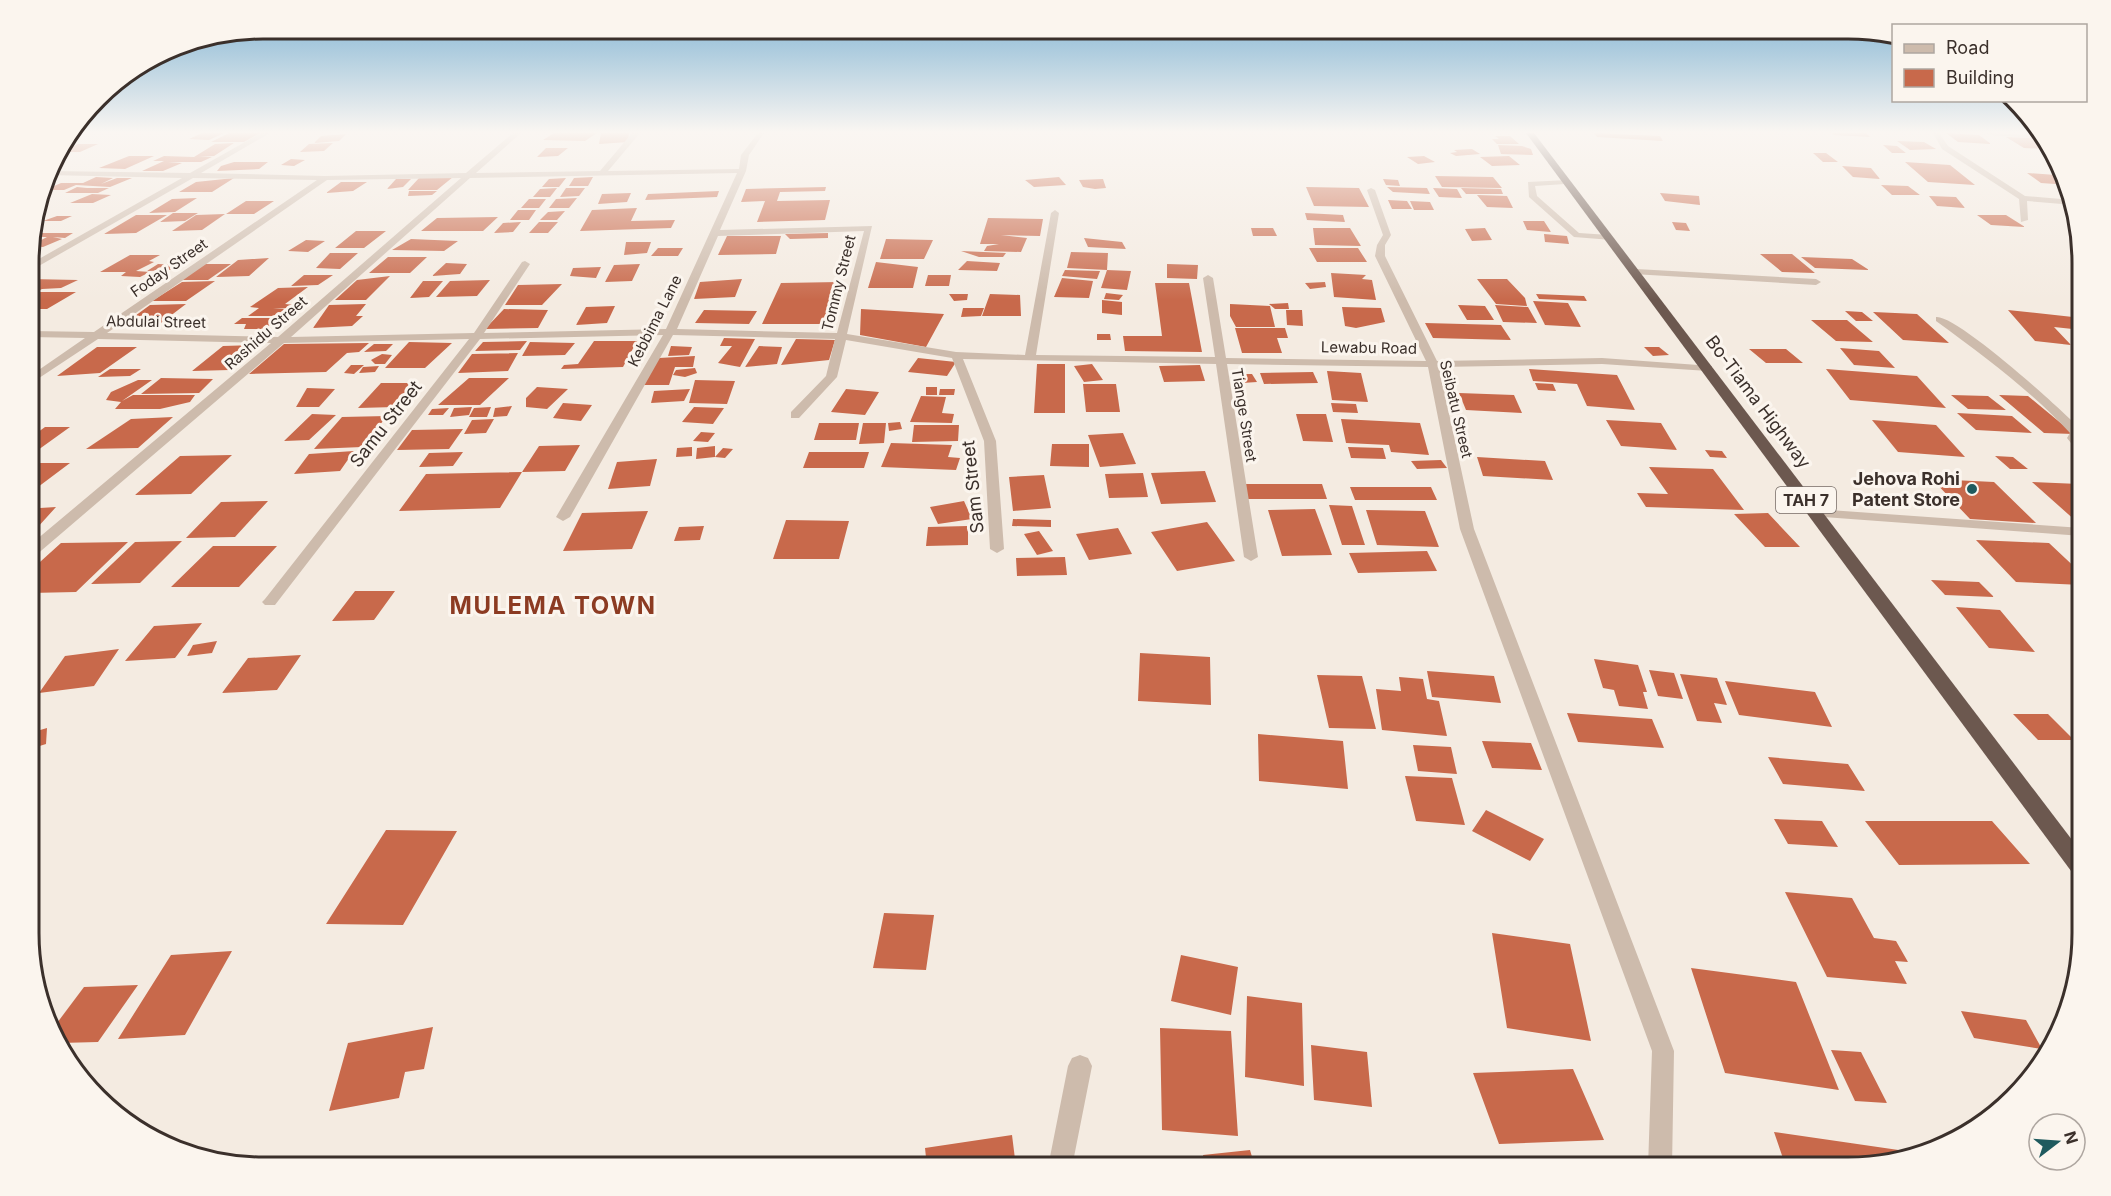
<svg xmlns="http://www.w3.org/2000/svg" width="2111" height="1196" viewBox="0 0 2111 1196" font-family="Inter,sans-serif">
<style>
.building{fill:#c8694b}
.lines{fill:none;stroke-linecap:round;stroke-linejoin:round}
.service{fill:#cdbbac;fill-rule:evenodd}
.minor{fill:#cdbbac;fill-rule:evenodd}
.trunk{fill:#6c584f;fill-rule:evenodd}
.poi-dot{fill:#1f5a5e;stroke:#fbf5ee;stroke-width:2}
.labels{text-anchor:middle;stroke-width:6;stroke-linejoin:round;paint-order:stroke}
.far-street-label{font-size:15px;fill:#3b302b;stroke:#fbf5ee}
.shield{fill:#fbf5ee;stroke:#756b66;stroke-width:1.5}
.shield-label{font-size:16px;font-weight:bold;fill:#3b302b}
.street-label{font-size:18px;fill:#3b302b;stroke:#fbf5ee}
.poi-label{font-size:18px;font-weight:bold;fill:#3b302b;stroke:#fbf5ee;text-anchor:end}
.district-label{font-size:24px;font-weight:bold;letter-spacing:1.5px;fill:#8c3b22;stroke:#fbf5ee}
.rim{fill:none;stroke:#3b302b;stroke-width:3}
</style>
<rect width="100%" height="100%" fill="#f4ebe1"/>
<path class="building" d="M202,133H224L209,140L189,139Z
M229,133H260L244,142H211Z
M554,133H597L585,141L543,140Z
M601,133H629L628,142L599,144Z
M1594,133L1660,136L1663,141L1597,137Z
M1832,133H1866L1870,137L1834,135Z
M1946,133L1979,135L1991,144L1958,142Z
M346,134L339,141L314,143L321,136Z
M1495,136H1510L1519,144H1497L1492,139H1499Z
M2006,137L2032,138L2048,149L2024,148Z
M1897,141L1924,142L1936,149L1910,150Z
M234,143L214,156L199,157H212L201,162H168L182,163L163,171H142L164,161H153L164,156L194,157L215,144Z
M333,143L324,151L300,152L309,144Z
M78,144H98L80,152H59Z
M1498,145L1522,146L1531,149L1533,155L1501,154Z
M1883,145L1897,146L1906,153H1892Z
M546,148H568L558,156L537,157Z
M1472,149L1480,154L1456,156L1450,153L1457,152L1454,150Z
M1813,153H1826L1838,162H1823Z
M129,156H154L125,169L99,168Z
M1424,156L1435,162L1418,164L1407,157Z
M1509,156L1520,165L1492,166L1480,157Z
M291,159L305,160L294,166L281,165Z
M234,162H268L259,169L217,171L221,166Z
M1905,162L1950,165L1975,185L1928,182Z
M1842,166L1871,168L1880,179L1853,177Z
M2027,173L2056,175L2069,185L2041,183Z
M1435,176L1493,177L1502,188L1442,187Z
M96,177L113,178L101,184L117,178H132L110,187L76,185L64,190H45L61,183H83Z
M453,177L437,190H408L419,178Z
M593,177L588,186H569L574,178Z
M1059,177L1066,185L1034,187L1025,180Z
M234,178L212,192H179L196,182Z
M566,178L559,187H542L549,179Z
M396,179H411L403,187L387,189Z
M1103,179L1106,188L1095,189L1083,187L1079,180Z
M1383,179L1398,180L1400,186L1386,185Z
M341,182H367L353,191L326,193Z
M1881,185L1908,186L1920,195H1892Z
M77,187L87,188H109L98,193H65Z
M826,187L825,191L780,192L777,201L830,200L825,220L757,222L765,201L741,202L746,189Z
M1306,187L1359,188L1369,207L1314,206Z
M1387,187L1427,188L1430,194L1393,192Z
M557,188L550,197H533L540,189Z
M566,188H585L579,196L560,197Z
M1433,188L1457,189L1462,198L1439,197Z
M1461,188L1501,189L1503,194H1466Z
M409,191H437L432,195L408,196Z
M719,191L717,197L645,200L648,194Z
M631,193L627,202L598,204L602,194Z
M1660,193L1699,196L1700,205L1665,201Z
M92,194L111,195L93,203H70Z
M1477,195L1507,196L1513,208L1487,207Z
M1929,196L1956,197L1965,208L1937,206Z
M197,198L175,212L149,213L172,199Z
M577,198L569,208H549L556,199Z
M529,199H546L539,208H521Z
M1388,200L1407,201L1412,209H1392Z
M246,201H274L254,214H226Z
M1410,201L1430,202L1434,210H1414Z
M637,208L631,221L675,220L671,228L580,231L592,210Z
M518,210H536L529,220H510Z
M565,211L557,220H540L548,212Z
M173,213H198L185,221L160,222Z
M1305,213L1343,215L1345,222L1307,220Z
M225,214L202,230L172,231L196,215Z
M136,215H167L136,233L104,234Z
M1977,215H2006L2025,227L1991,225Z
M57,216H72L61,221H43Z
M498,217L483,231H421L437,218Z
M988,218L1043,219L1040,236L1001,235L1027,238L1021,252L984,251L987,246L999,244H980Z
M1523,221H1544L1551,232L1527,230Z
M521,222L513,232L494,233L503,223Z
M539,222H558L548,233H529Z
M1672,222L1686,223L1690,231L1676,230Z
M1251,228H1273L1277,236H1253Z
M1313,228H1350L1361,246L1315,245Z
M1485,228L1492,240L1472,241L1465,229Z
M356,231H386L364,248H335Z
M34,233H73L65,238L53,237L62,239L43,247L30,246L47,237H30Z
M828,233V238L790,239L785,234Z
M1544,234L1567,236L1569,244L1545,242Z
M727,236H781L776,254L718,255Z
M1084,238L1122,242L1126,249L1088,247Z
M411,239L458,241L444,251L392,250Z
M886,239L933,240L924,259H880Z
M306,240L325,241L308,252L288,251Z
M626,242H651L647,253L624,255Z
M658,248H683L678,256H651Z
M1309,248H1358L1367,262H1317Z
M961,251L1006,253L1003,257H979Z
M1071,252L1108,253L1107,270L1067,268Z
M330,253H358L340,269L316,268Z
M1760,254H1792L1815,273L1782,272Z
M130,255H160L149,261L154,262L136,271L150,272L140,277L121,276L126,272H100Z
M388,257H427L410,273H369Z
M1801,257L1852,259L1869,270L1815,268Z
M269,258L249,276L216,277L238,260Z
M967,261L1000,263L997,271L958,270Z
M876,262L918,267L913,288H868Z
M446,263L467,264L460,274L432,276Z
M158,264L180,265L170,270L147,271Z
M205,264H231L208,280H181Z
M640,264L632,281L605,282L614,265Z
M1167,264L1198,265L1197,279L1167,278Z
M601,267L596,278L570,276L573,268Z
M1065,270L1100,271L1097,279L1062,276Z
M1107,270L1131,271L1127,290L1101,288Z
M1331,273L1366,275L1362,279L1372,280L1376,300L1334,297Z
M304,275H333L318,285L291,286Z
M928,275H951L949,286H925Z
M390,276L366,300H335L357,280Z
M1062,278L1093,281L1089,298L1054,297Z
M30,279L78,280L61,288L42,289L34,293H30Z
M742,279L735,297L694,299L700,282Z
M1477,279H1507L1525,298L1527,306L1496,304Z
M490,280L477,296L436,297L450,281Z
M215,281L186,301H152L182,282Z
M423,281H443L429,297L410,298Z
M839,282L824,324H762L781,283Z
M1325,282L1326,287L1310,289L1305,283Z
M1155,283H1189L1202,352L1125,351L1123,336H1162Z
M562,284L542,305H505L518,285Z
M308,287L285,304L294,305L288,308H273L289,309L280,316H248L259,308L250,307L278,288Z
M39,292H76L47,309H30V297Z
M1106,293L1123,295L1119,300L1104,299Z
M949,294H968L967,300L954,301Z
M990,294L1020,295L1021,316H982Z
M1536,294L1584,296L1587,301L1539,299Z
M1102,300L1122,302V315L1102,313Z
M1533,301L1568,303L1581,327L1545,325Z
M1288,303L1289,309H1275L1269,304Z
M186,304L161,323L124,324L150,305Z
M366,304L356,316H363L352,326L313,328L329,305Z
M1230,304L1270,306L1275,327H1236L1230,316Z
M1458,305L1485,306L1494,320H1467Z
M1495,305L1528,307L1537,323L1503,322Z
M615,306L607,323L576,325L586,307Z
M1342,307L1381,308L1385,322L1356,328L1345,326Z
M963,308H984L981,316L961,317Z
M504,309L548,310L538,328L485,329Z
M861,309L944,314L926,347L860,335Z
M704,310L757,311L749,324L695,323Z
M1286,310H1302L1303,326L1287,325Z
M2008,310L2082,318V330L2054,327L2071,345L2035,341Z
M1845,311L1862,312L1873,321H1856Z
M1873,312L1917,314L1949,343L1903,340Z
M242,318H279L265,329H244L246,324H234Z
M1811,320H1847L1873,342L1836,341Z
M1425,323L1501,325L1511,340L1433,338Z
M1235,328H1285L1288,338H1277L1282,353H1242Z
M1097,334H1110L1111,340H1097Z
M724,338L755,339L740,367L718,363L732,346H720Z
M796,339L835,340L829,360L781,365Z
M527,341L520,350L475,351L483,342Z
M594,341H637L623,367L561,369L564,365L578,364Z
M409,342L452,343L425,368H385Z
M530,342L575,343L565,355L522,356Z
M369,343L359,352L347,353L326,372L249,374L284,344Z
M374,344H393L386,351L364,352Z
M258,345L229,370L192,371L223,346Z
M671,346L692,347L689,355L668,356Z
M759,346L782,347L777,364L745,367Z
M97,347H137L100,373L57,376Z
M1644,347H1659L1669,355L1653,356Z
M1840,348L1879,351L1895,368L1854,365Z
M1749,349H1786L1803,363H1766Z
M518,353L508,371L458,373L472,354Z
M382,354L392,355L385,364H375L371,360Z
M695,356L693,367H675L669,385H641L659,358Z
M918,358L956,362L947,376L908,372Z
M1037,364H1065V413H1034Z
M1092,364L1103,380L1084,382L1074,366Z
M351,365H364L354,374L344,373Z
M1200,365L1205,381L1164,382L1159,366Z
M379,366L375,372L359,373L363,367Z
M695,368L697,373L685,377L673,375L676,370Z
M110,369H141L130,376L98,377Z
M1529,369L1617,375L1635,410L1587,406L1577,384L1533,381Z
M1826,369L1917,376L1946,408L1850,400Z
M1327,371L1361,373L1368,402L1332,400Z
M1313,372L1318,383L1264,384L1260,373Z
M1237,374H1252L1257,382L1242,383Z
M161,378L213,379L199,393L141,394Z
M469,378H509L480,405H438Z
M138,380H152L122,401L133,395H195L190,402L160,409H115L121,402L106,400L111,392Z
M695,380L735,381L727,404L689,403Z
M381,383H416L395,407L358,408Z
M1535,383L1553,384L1556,391L1538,390Z
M1083,384H1116L1120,412H1086Z
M537,387L568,389L547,409L526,407V398Z
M926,387H937V395H926Z
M307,388L335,389L319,407H296Z
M690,389L684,401L651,403L654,391Z
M846,389L879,392L865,415L831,412Z
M940,389H955L954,395H939Z
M1459,393L1514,395L1522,413L1466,410Z
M1951,395L1988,396L2006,410L1968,409Z
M1999,395L2028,396L2074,434L2044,433Z
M921,396L946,397L942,413L954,414L952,423L910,422Z
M563,403L592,405L581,421L553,418Z
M1331,403L1356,404L1358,413L1333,412Z
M512,406L507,416L493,417L495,408Z
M472,407L469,415L450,417L454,408Z
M491,407L487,417H469L474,408Z
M694,407L724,408L713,424L682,422Z
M449,408L443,415H428L432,409Z
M1957,413L2012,416L2032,433L1976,430Z
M312,414L336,415L309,440L284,441Z
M1296,414H1326L1333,442L1303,441Z
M387,416L362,447L314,449L342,417Z
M173,417L138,448L86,449L131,419Z
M494,419L486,433L464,434L472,420Z
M1341,419L1420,423L1429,455L1391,452L1389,445L1346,443Z
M1606,420L1661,423L1677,450L1621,446Z
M1872,420L1936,425L1965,457L1898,452Z
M900,422L902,429L889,431L888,423Z
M819,423H859L856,440H814Z
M863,423H886L884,443L859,444Z
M914,425H959L958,441L912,442Z
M45,427H70L38,450H30V438Z
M463,429L449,449L397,450L412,430Z
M701,432L715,433L708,442L693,441Z
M1123,433L1136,464L1100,467L1088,435Z
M891,443L952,445L948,457L960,458L956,470L881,467Z
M1052,444H1089V467L1050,466Z
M580,445L565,471L522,472L500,508L399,511L426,474L522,472L539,446Z
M715,446V457L696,459L697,448Z
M692,447V456L676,457L677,448Z
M1348,447L1383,448L1386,459L1351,458Z
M723,448L733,449L725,458L715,457Z
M1705,450L1722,451L1727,458L1710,457Z
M354,451L340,471L294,474L309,454Z
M463,452L453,466L419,467L429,453Z
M809,452H869L864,468H803Z
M232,455L191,494L135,495L180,456Z
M1995,456L2013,457L2028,469H2010Z
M1477,457L1545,461L1553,480L1483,476Z
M657,459L650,486L608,489L617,462Z
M1441,460L1447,468L1417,469L1411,461Z
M30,463H70L30,493Z
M1649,467L1713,469L1744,510L1646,507L1637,493L1668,494Z
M1205,471L1216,502L1161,504L1151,473Z
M1143,473L1148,497L1109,498L1105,474Z
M1044,475L1051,508L1013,511L1009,477Z
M1932,479L1994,482L2036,523L1970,519Z
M2032,482L2079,484L2082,487V523L2077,522Z
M1244,484H1322L1327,499H1248Z
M1350,487H1431L1437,500H1355Z
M268,501L235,537L186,538L221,502Z
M964,501L972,519L938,524L930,507Z
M1329,505L1352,506L1365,545H1342Z
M56,507L37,528L30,529V518L40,508Z
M1315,509L1332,555L1282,556L1268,510Z
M1366,510L1425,511L1439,547L1377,545Z
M648,511L632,549L563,551L582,513Z
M1768,513L1800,547H1765L1734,514Z
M1013,519L1051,520V527L1012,526Z
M786,520L849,521L839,559H773Z
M1207,522L1235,561L1177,571L1151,532Z
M704,526L700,540L674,541L679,527Z
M968,526V545L926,546L928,527Z
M1118,528L1132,554L1089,560L1076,534Z
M1039,531L1053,551L1037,555L1024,534Z
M1976,540L2049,543L2082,574V585L2016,582Z
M182,541L140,583L91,584L135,542Z
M128,542L76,592L30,593V571L61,543Z
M213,546H277L239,587H171Z
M1427,551L1437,571L1358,573L1349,553Z
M1065,557L1067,575L1017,576L1016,558Z
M1931,580L1979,582L1994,597L1945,595Z
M355,591H395L374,620L332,621Z
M1956,607L2000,610L2035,652L1989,648Z
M202,623L175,658L125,661L154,626Z
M217,641L212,653L187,656L193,645Z
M119,649L94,686L39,693L65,656Z
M1140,653L1210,657L1211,705L1138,701Z
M301,655L277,690L222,693L248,658Z
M1594,659L1638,665L1647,692H1643L1648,709L1619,706L1614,690L1603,688Z
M1649,670L1674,673L1683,699L1658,696Z
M1427,671L1494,676L1501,703L1432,697Z
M1680,674L1717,678L1727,705L1714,703L1722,723L1697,721Z
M1317,675L1362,676L1376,729L1329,728Z
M1399,677L1423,679L1427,699L1439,701L1447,736L1382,730L1376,689L1401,691Z
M1725,681L1815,692L1832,727L1739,715Z
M1567,713L1652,719L1664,748L1578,742Z
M2013,714H2048L2074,740H2038Z
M47,728L46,744L30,749V733Z
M1258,734L1343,741L1348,789L1259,781Z
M1482,741L1531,743L1542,770L1492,768Z
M1413,745L1451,747L1457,774L1418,771Z
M1768,757L1848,764L1865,791L1783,784Z
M1405,776L1452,778L1465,825L1416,821Z
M1486,810L1544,839L1530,861L1472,831Z
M1774,819L1822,821L1838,847L1788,844Z
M1865,821H1992L2030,864L1899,865Z
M386,830L457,831L403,925L326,924Z
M1785,892L1852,898L1874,938L1896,941L1908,962L1895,961L1907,984L1827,977Z
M884,913L934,915L926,970L873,968Z
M1492,933L1570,944L1591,1041L1507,1028Z
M232,951L185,1035L118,1039L171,955Z
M1181,955L1238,967L1231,1015L1171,1001Z
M1691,968L1796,982L1839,1090L1725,1073Z
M138,985L98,1042L60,1043L54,1027L84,987Z
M1247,996L1302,1003L1304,1086L1245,1077Z
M1961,1011L2026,1020L2042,1049L1974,1038Z
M433,1027L424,1069L405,1072L399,1098L329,1111L348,1043Z
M1160,1028L1231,1031L1238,1136L1162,1130Z
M1311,1045L1367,1052L1372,1107L1314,1100Z
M1831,1050L1861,1052L1887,1103L1855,1101Z
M1573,1069L1604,1140L1499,1144L1473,1073Z
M1774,1132L1926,1154L1863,1167H1786Z
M1012,1135L1016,1167H927L925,1148Z
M1250,1150L1255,1167H1205L1203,1155Z"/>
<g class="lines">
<path class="service" d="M1636,269L1816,279L1821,282L1816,285L1633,274V270Z"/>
<path class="minor" d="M261,133H270L201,173L325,176L466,173L513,133H521L476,173L600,171L632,133H640L608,171L739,169L741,155L758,133H764L749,155L746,171L720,230L872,226L847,334L956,352L1025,355L1051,213L1055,210L1059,213L1036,355L1215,357L1203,278L1208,275L1213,278L1226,358L1426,361L1375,256L1377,245L1383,235L1367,190L1371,188L1375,190L1391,235L1385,245V256L1437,361L1602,358L1712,366V370L1708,371L1602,364L1439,367L1474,529L1674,1051L1672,1167H1648L1652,1051L1460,529L1428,367L1227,364L1258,557L1251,561L1244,557L1216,364L963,359L996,441L1004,549L997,553L990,549L984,441L952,358L846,340L837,377L799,418H791V412L826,376L835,339L673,335L570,517L563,521L556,517L663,335L480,339L275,605H265L262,602L265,599L469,339L284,343L35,556L30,557V545L271,343L98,339L30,384V376L85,338L30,337V331L94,332L317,180L193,178L30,271V264L182,178L48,175L49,171L190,173ZM737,173L666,329L484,333L530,264L525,261L522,262L474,333L291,337L470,178ZM461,178L278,337L107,333L327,180ZM864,231L837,333L677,329L718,236Z
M1933,133H1939L1948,146L2025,196L2073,200L2074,205L2027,201L2028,220L2021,222L2019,199L1942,149Z
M1986,133L2044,135L2046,139L1990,135Z
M1568,180L1569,182L1565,184L1535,186L1537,196L1579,233L1609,235L1613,238L1612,240L1574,237L1529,197L1528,182Z
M1936,317C1956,314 2065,412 2082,431L2079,438L2082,441V453L2078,452L2067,438L2070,433C2030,390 1984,356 1936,321Z
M1815,509L2082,528V536L1810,516L1808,513Z
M1080,1055L1088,1058L1092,1066L1072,1167H1048L1068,1066L1072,1058Z"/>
<path class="trunk" d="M1526,133H1534L2082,853V878L2074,875Z"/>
</g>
<linearGradient id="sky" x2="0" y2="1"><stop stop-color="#7eb2d2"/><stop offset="0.44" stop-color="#faf6f2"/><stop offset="1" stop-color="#faf6f2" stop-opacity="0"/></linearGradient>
<rect width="2111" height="300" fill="url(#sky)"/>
<circle class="poi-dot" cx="1972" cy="489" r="6"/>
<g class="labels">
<g class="far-street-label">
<text transform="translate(169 268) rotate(-35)" y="5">Foday Street</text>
<text transform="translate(839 283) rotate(-76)" y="5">Tommy Street</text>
<text transform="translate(655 321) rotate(-63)" y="5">Kebbima Lane</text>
<text transform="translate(156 322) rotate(1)" y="5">Abdulai Street</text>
<text transform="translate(266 333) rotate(-41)" y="5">Rashidu Street</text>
<text transform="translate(1369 348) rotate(1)" y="5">Lewabu Road</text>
<text transform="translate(1456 409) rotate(77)" y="5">Seibatu Street</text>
<text transform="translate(1244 415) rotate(81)" y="5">Tiange Street</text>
</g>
<rect class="shield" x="1776" y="487" width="60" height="26" rx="4.5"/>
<g class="shield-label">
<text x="1806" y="506">TAH 7</text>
</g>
<g class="street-label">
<text transform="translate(1758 402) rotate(53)" y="6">Bo-Tiama Highway</text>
<text transform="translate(386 424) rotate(-52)" y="6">Samu Street</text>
<text transform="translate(973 487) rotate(-96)" y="6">Sam Street</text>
</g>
<g class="poi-label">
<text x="1960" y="485">Jehova Rohi<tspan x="1960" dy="21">Patent Store</tspan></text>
</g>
<g class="district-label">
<text x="553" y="614">MULEMA TOWN</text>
</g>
</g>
<path d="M0 0H2111V1196H0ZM263 39H1848A224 224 0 0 1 2072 263V933A224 224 0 0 1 1848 1157H263A224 224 0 0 1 39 933V263A224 224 0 0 1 263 39Z" fill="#fbf5ee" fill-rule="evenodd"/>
<path class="rim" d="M263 39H1848A224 224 0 0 1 2072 263V933A224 224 0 0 1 1848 1157H263A224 224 0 0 1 39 933V263A224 224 0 0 1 263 39Z"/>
<rect x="1892" y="24" width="195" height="78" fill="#fbf5ee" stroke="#aea6a0" stroke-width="1.5"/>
<rect x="1904" y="44" width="30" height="9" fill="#cdbbac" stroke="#aea6a0" stroke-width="1.5"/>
<text x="1946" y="54" font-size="18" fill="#3b302b">Road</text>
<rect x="1904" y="69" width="30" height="18" fill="#c8694b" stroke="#aea6a0" stroke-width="1.5"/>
<text x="1946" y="84" font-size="18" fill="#3b302b">Building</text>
<g transform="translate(2057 1142) rotate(73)"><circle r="28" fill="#fbf5ee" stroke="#aea6a0" stroke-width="1.5"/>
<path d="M0-4.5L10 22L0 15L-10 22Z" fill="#1f5a5e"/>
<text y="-9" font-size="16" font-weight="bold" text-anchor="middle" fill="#3b302b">N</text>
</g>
</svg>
